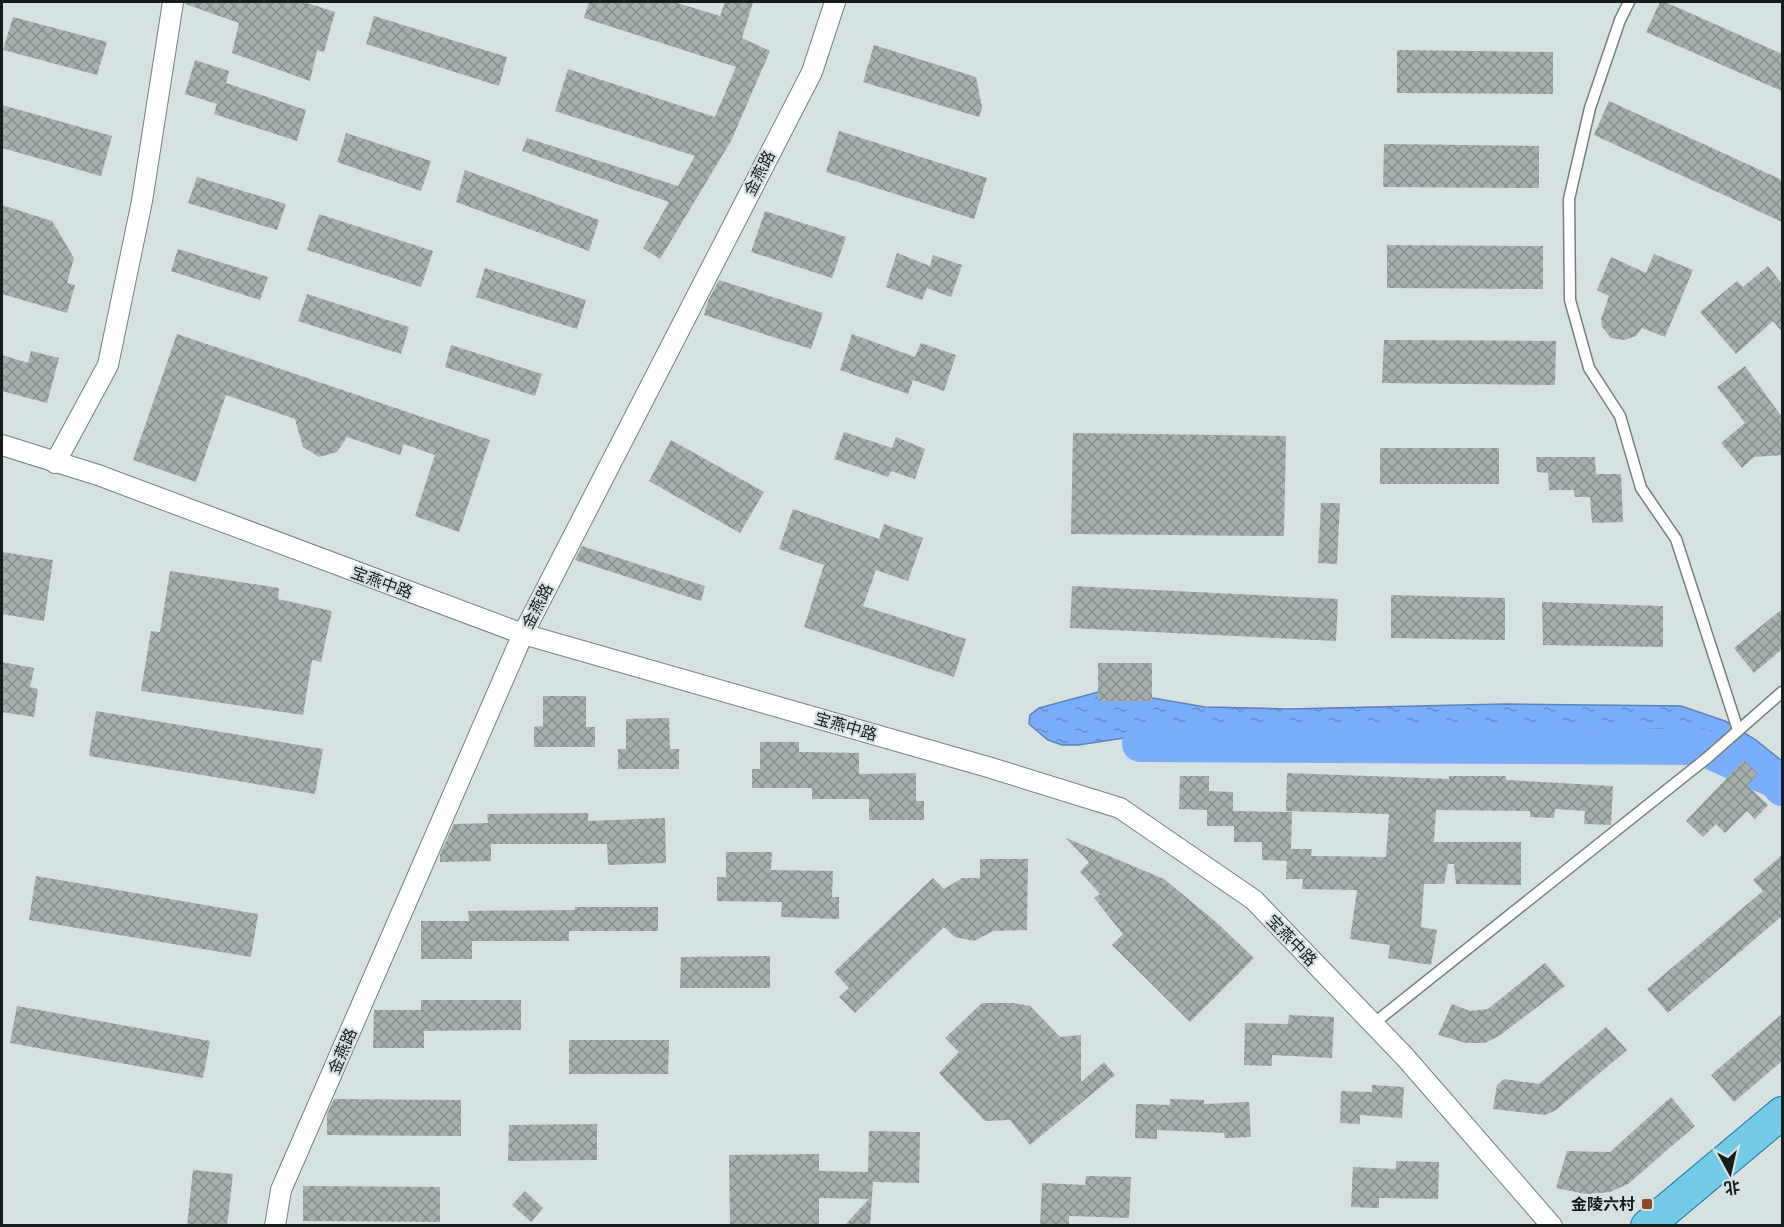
<svg xmlns="http://www.w3.org/2000/svg" width="1784" height="1227" viewBox="0 0 1784 1227" font-family="'Exo 2','Noto Sans SC',sans-serif">
<style>
.water{fill:url(#water-ripples);stroke:#5c82b8;stroke-width:1.5}
.lines{fill:none;stroke-linecap:round;stroke-linejoin:round}
.river{stroke:#7aaefc;stroke-width:36}
.building{fill:url(#building-cross-hatch)}
.service-casing{stroke:#758181;stroke-width:13}
.minor-casing{stroke:#758181;stroke-width:22}
.primary-casing{stroke:#177796;stroke-width:34}
.service{stroke:#fff;stroke-width:10}
.minor{stroke:#fff;stroke-width:20}
.primary{stroke:#74cbe8;stroke-width:32}
.poi-dot{fill:#8e4723;stroke:#d6e2e2;stroke-width:2}
.labels{text-anchor:middle;stroke-width:4.5;stroke-linejoin:round;paint-order:stroke}
.street-label{font-size:16px;fill:#161b1b;stroke:#d6e2e2}
.poi-label{font-size:16px;font-weight:bold;fill:#161b1b;stroke:#d6e2e2;text-anchor:end}
</style>
<defs>
<pattern id="water-ripples" width="26" height="14" patternUnits="userSpaceOnUse" patternTransform="scale(1.5)"><rect width="26" height="14" fill="#7aaefc"/><path d="M2 4q2-2 4 0t4 0M15 11q2-2 4 0t4 0" fill="none" stroke="#638dcb"/></pattern>
<pattern id="building-cross-hatch" width="8" height="8" patternUnits="userSpaceOnUse" patternTransform="scale(1.5)"><rect width="8" height="8" fill="#a5afab"/><path d="M0 0l8 8M0 8l8-8" fill="none" stroke="#858e8a"/></pattern>
</defs>
<rect width="100%" height="100%" fill="#d6e2e2"/>
<path class="water" d="M1106,690L1205,707L1289,709L1504,704L1681,706L1725,721L1756,740L1782,761V795L1725,748L1710,740L1685,732L1658,729L1503,738L1254,736L1131,737L1078,745H1062L1048,740L1029,724L1030,715L1039,708Z"/>
<g class="lines">
<path class="river" d="M1140,744L1701,747L1775,780L1782,788"/>
</g>
<g class="building">
<path d="M185,2H304L335,12L324,52L317,50L310,81L232,53L239,23L185,4Z"/>
<path d="M589,2H674L720,16L725,2H753L742,38L770,51L731,141L660,259L643,248L669,202L522,151L527,138L678,186L695,156L555,111L568,69L715,117L736,67L584,18Z"/>
<path d="M1660,2H1665L1782,54V91L1646,32Z"/>
<path d="M374,16L507,57L499,86L366,44Z"/>
<path d="M13,17L107,42L97,75L3,50Z"/>
<path d="M874,45L976,77L982,107L979,117L863,82Z"/>
<path d="M1397,50L1553,52V94L1397,93Z"/>
<path d="M195,60L229,71L226,83L306,110L297,141L214,114L217,104L185,94Z"/>
<path d="M1609,101L1782,180V222L1594,135Z"/>
<path d="M2,105L112,136L101,176L2,148Z"/>
<path d="M839,131L987,178L974,219L826,172Z"/>
<path d="M346,133L431,161L421,191L337,162Z"/>
<path d="M1384,144L1539,146V188L1383,187Z"/>
<path d="M465,170L599,220L589,251L456,202Z"/>
<path d="M197,177L286,204L277,230L188,203Z"/>
<path d="M2,205L52,221L74,258L67,283L75,285L67,313L2,294Z"/>
<path d="M765,211L846,237L832,278L751,252Z"/>
<path d="M319,214L433,251L421,287L307,250Z"/>
<path d="M1387,245L1543,246V289L1387,288Z"/>
<path d="M178,249L268,277L260,300L171,271Z"/>
<path d="M897,253L930,266L933,255L962,265L951,297L927,288L922,300L886,287Z"/>
<path d="M1654,254L1693,270L1665,337L1642,328L1636,336L1624,340L1611,338L1602,327L1601,319L1609,296L1597,290L1611,257L1646,273Z"/>
<path d="M1768,266L1782,284V332L1773,321L1736,354L1700,312L1737,281L1743,287Z"/>
<path d="M485,268L586,300L577,329L476,297Z"/>
<path d="M719,280L823,313L811,349L704,315L708,301Z"/>
<path d="M307,294L409,327L401,354L298,321Z"/>
<path d="M177,334L490,440L459,532L415,516L435,455L404,444L400,455L347,437L337,452L319,457L303,447L295,419L226,395L196,482L133,460Z"/>
<path d="M852,334L915,357L921,343L956,355L944,391L913,380L908,394L840,370Z"/>
<path d="M1384,340L1556,341L1555,385L1382,383Z"/>
<path d="M451,345L542,374L535,396L445,367Z"/>
<path d="M31,351L59,358L47,403L2,391V355L28,363Z"/>
<path d="M1745,366L1782,417V455L1754,457L1742,468L1721,443L1745,423L1717,387Z"/>
<path d="M844,432L892,448L896,437L925,449L915,479L891,471L888,477L834,459Z"/>
<path d="M1073,433L1286,436L1284,536L1071,534Z"/>
<path d="M671,440L764,492L740,533L649,481Z"/>
<rect x="1380" y="448" width="119" height="36"/>
<path d="M1536,457H1595L1596,474H1621L1623,522L1592,523L1590,497H1575L1574,490H1549L1548,473L1537,472Z"/>
<path d="M1321,503H1340L1337,564L1318,563Z"/>
<path d="M793,509L879,539L884,524L923,538L908,581L876,570L863,606L966,639L954,677L804,627L824,565L779,549Z"/>
<path d="M582,546L705,586L701,601L575,560Z"/>
<path d="M2,552L53,560L44,621L2,614Z"/>
<path d="M170,571L279,588L278,599L332,611L321,662L312,660L303,715L141,691L151,631L160,632Z"/>
<path d="M1072,586L1338,599L1336,641L1070,628Z"/>
<path d="M1391,595L1505,598V640L1391,638Z"/>
<path d="M1542,602L1663,606V647L1543,645Z"/>
<path d="M1782,609V649L1754,673L1734,648Z"/>
<path d="M2,662L34,668L30,687L38,689L34,717L2,712Z"/>
<rect x="1098" y="663" width="54" height="38"/>
<path d="M543,696H586V727H595V747H534V727L543,726Z"/>
<path d="M96,711L323,749L315,794L89,756Z"/>
<path d="M669,718L670,749H679V769H618V749H626V719Z"/>
<path d="M760,742H799V752L859,753V774L916,773V801H924V820H869V799H812V788H752V769H760Z"/>
<path d="M1744,760L1758,774L1747,785L1768,805L1755,819L1747,811L1725,833L1716,824L1703,837L1686,821Z"/>
<path d="M1287,773L1449,779V776H1506V780L1613,786L1611,825L1584,824L1585,811L1555,809L1554,818L1530,817V811L1436,810L1434,842H1521V885L1456,884L1454,864H1448L1444,884H1424L1421,927L1437,930L1431,965L1388,958L1390,945L1350,939L1357,890L1302,889L1303,879H1286L1287,861L1262,860V842H1234V826H1207V810L1179,809L1180,776H1209V791L1233,792V811L1292,812L1291,849H1312L1311,856L1386,857L1389,814L1286,811Z"/>
<path d="M588,813V821L665,818L666,863L608,865L607,844H491V861L440,862V854L454,824L488,823L487,814Z"/>
<path d="M1066,838L1164,879L1216,922L1254,958L1190,1022L1112,945L1123,934L1094,898L1100,894L1080,872L1089,862Z"/>
<path d="M726,852H772L771,870L833,871L832,897H839V919L781,917L782,902L717,901V877H726Z"/>
<path d="M1782,855V916L1668,1013L1647,989L1763,891L1753,880Z"/>
<path d="M980,859H1028L1027,930L993,931L974,941L955,937L944,927L855,1013L839,997L849,988L834,972L933,878L944,889L962,878H980Z"/>
<path d="M36,876L258,914L251,957L29,920Z"/>
<path d="M575,907H658V931H569V941H472V959H421V921H469L468,911L575,910Z"/>
<path d="M770,956V988H680L681,957Z"/>
<path d="M1545,963L1565,986L1499,1036L1485,1043H1466L1438,1035L1452,1004L1470,1011L1488,1009Z"/>
<path d="M421,1000H521V1030L424,1031V1048H373L374,1010H421Z"/>
<path d="M982,1003H1013L1030,1006L1060,1037L1081,1035V1082L1104,1062L1115,1075L1030,1145L1010,1120L985,1121L939,1073L959,1052L945,1038Z"/>
<path d="M17,1006L210,1041L203,1078L10,1043Z"/>
<path d="M1782,1014V1061L1734,1102L1711,1075Z"/>
<path d="M1289,1015L1334,1017L1332,1058L1272,1055V1066L1244,1065L1245,1023L1288,1024Z"/>
<path d="M1606,1027L1627,1050L1556,1110L1545,1115L1493,1109L1497,1085L1504,1079L1539,1084Z"/>
<path d="M569,1040H669L668,1074H569Z"/>
<path d="M1372,1085L1404,1087L1402,1118L1360,1115V1124L1340,1123L1341,1091L1372,1092Z"/>
<path d="M1671,1097L1695,1126L1628,1184L1610,1192L1586,1194L1556,1188L1567,1151L1610,1152Z"/>
<path d="M334,1099L461,1100V1136L327,1135V1114Z"/>
<path d="M1170,1099L1204,1100V1104L1249,1102L1251,1137L1225,1138L1224,1133L1157,1130V1139L1135,1138L1136,1104L1170,1105Z"/>
<path d="M597,1124V1160L508,1161L509,1125Z"/>
<path d="M869,1131L920,1132L919,1183L873,1182L870,1226H844L869,1199L819,1198V1226H730L729,1155L819,1154V1171L868,1172Z"/>
<path d="M1396,1161L1439,1162L1438,1199L1379,1198V1208L1351,1207L1353,1167L1396,1169Z"/>
<path d="M193,1170L233,1174L227,1226H187Z"/>
<path d="M1086,1176L1131,1177L1129,1218L1069,1216V1226H1040L1042,1183L1085,1185Z"/>
<path d="M303,1186L440,1187V1222L303,1221Z"/>
<path d="M525,1191L543,1208L531,1222L512,1205Z"/>
</g>
<g class="lines">
<defs>
<g id="service">
<path d="M1629,2L1620,20L1590,108L1569,199L1570,300L1589,368L1620,416L1641,488L1676,539L1738,730"/>
<path d="M1373,1024L1707,758L1782,692"/>
</g>
<g id="minor">
<path d="M2,445L98,475L523,634L988,767L1120,808L1254,900L1405,1057L1552,1226"/>
<path d="M55,463L108,365L142,201L173,2"/>
<path d="M275,1226L281,1190L523,634L812,72L835,2"/>
</g>
<path id="primary" d="M1647,1226L1782,1113"/>
</defs>
<use href="#service" class="service-casing"/>
<use href="#minor" class="minor-casing"/>
<use href="#primary" class="primary-casing"/>
<use href="#service" class="service"/>
<use href="#minor" class="minor"/>
<use href="#primary" class="primary"/>
</g>
<rect class="poi-dot" x="1641" y="1198" width="12" height="12" rx="3"/>
<g class="labels">
<g class="street-label">
<text transform="translate(759 173) rotate(-63)" y="6">金燕路</text>
<text transform="translate(382 582) rotate(20)" y="6">宝燕中路</text>
<text transform="translate(537 606) rotate(-63)" y="6">金燕路</text>
<text transform="translate(846 726) rotate(16)" y="6">宝燕中路</text>
<text transform="translate(1292 940) rotate(46)" y="6">宝燕中路</text>
<text transform="translate(342 1051) rotate(-67)" y="6">金燕路</text>
</g>
<g class="poi-label">
<text x="1635" y="1210">金陵六村</text>
</g>
</g>
<rect width="1784" height="1227" fill="none" stroke="#161b1b" stroke-width="6"/>
<g transform="translate(1730 1173) rotate(172)" stroke="#d6e2e2" stroke-width="4.5" paint-order="stroke">
<path d="M0-4.5L10 22L0 15L-10 22Z" fill="#161b1b"/>
<text y="-9" font-size="16" font-weight="bold" text-anchor="middle" fill="#161b1b">北</text>
</g>
</svg>
